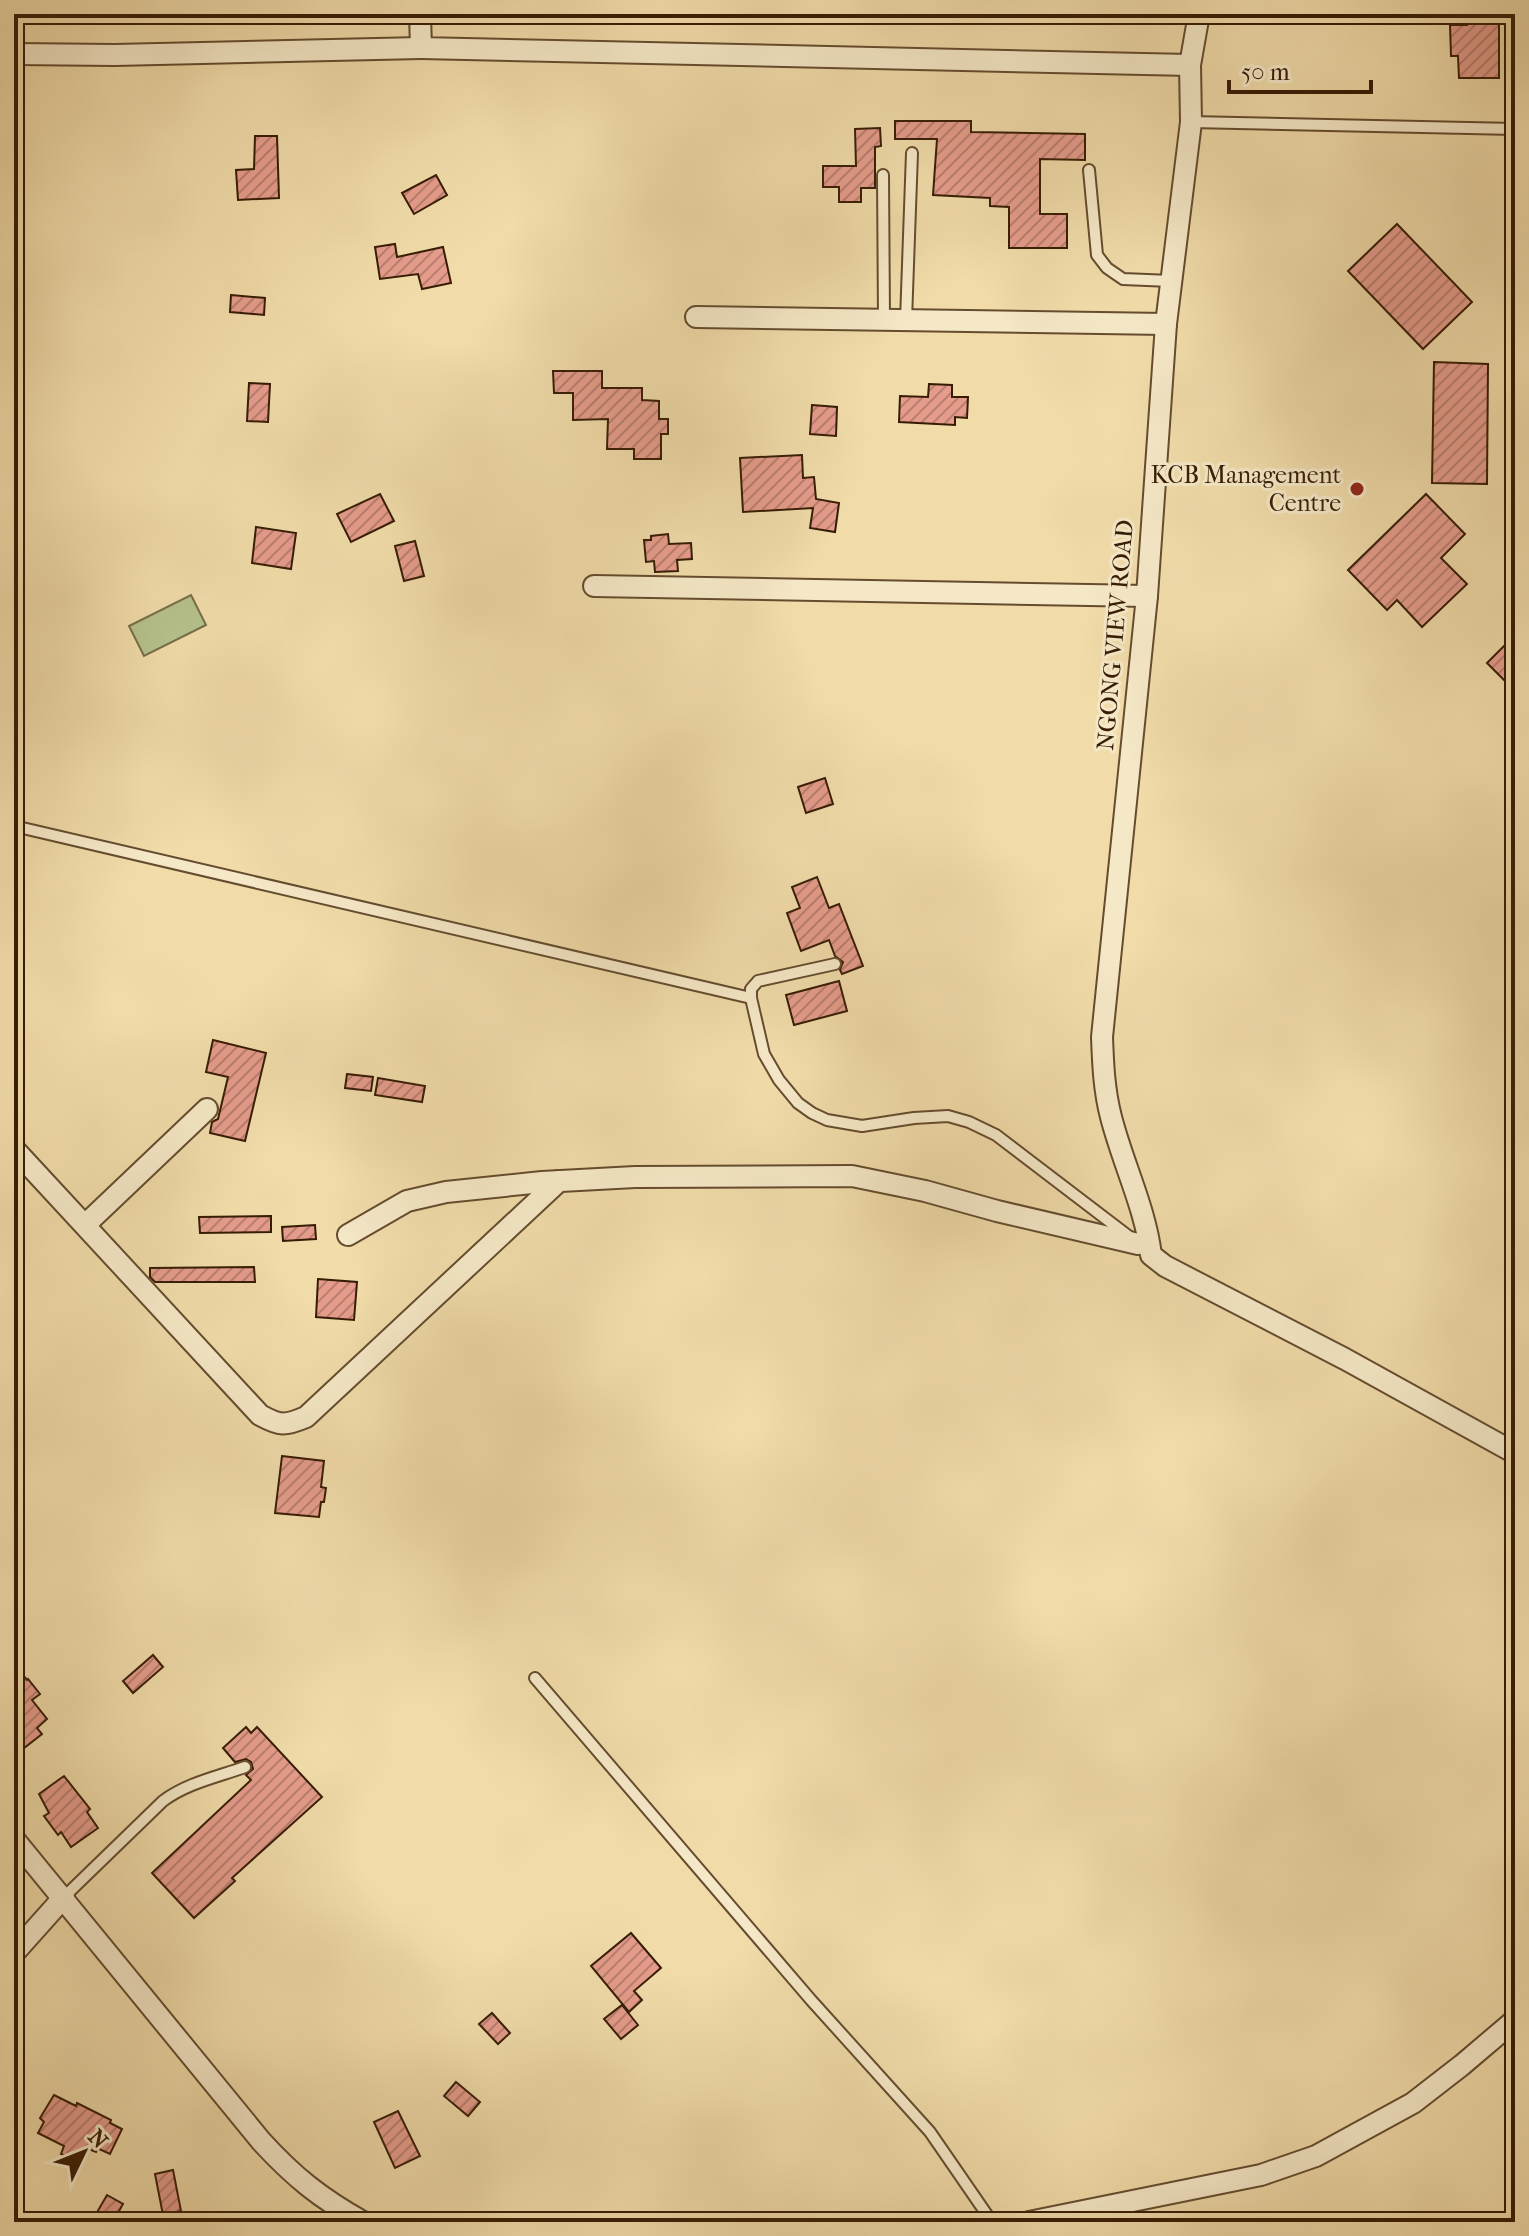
<svg xmlns="http://www.w3.org/2000/svg" width="1529" height="2236" viewBox="0 0 1529 2236" font-family="'IM FELL French Canon',serif">
<style>
.garden{fill:#b5c18b;stroke:#766e48;stroke-width:2}
.building{fill:url(#building-hatch);stroke:#371c05;stroke-width:2}
.lines{fill:none;stroke-linecap:round;stroke-linejoin:round}
.lane-casing{stroke:#654c2e;stroke-width:14}
.street-casing{stroke:#654c2e;stroke-width:24}
.lane{stroke:#f5e8c7;stroke-width:10}
.street{stroke:#f5e8c7;stroke-width:20}
.poi-dot{fill:#8f2418;stroke:#f5e8c7;stroke-width:3}
.labels{text-anchor:middle;stroke-width:6;stroke-linejoin:round;paint-order:stroke}
.poi-label{font-size:24px;fill:#371c05;stroke:#f5e8c7;text-anchor:end}
.street-label{font-size:24px;fill:#371c05;stroke:#f5e8c7}
</style>
<defs>
<pattern id="building-hatch" width="6" height="6" patternUnits="userSpaceOnUse" patternTransform="scale(2)"><rect width="6" height="6" fill="#e59c8b"/><path d="M-1 1l2-2M0 6l6-6M5 7l2-2" fill="none" stroke="#ba7e70"/></pattern>
</defs>
<rect width="100%" height="100%" fill="#f0dba9"/>
<filter id="stains"><feTurbulence type="fractalNoise" baseFrequency=".0025" numOctaves="4"/><feColorMatrix values="0 0 0 0 .2 0 0 0 0 .09 0 0 0 0 .02 0 0 0 .5 -.17"/></filter>
<radialGradient id="worn" r=".72"><stop offset=".6" stop-color="#630" stop-opacity="0"/><stop offset="1" stop-color="#630" stop-opacity=".3"/></radialGradient>
<path class="garden" d="M191,595L206,625L144,656L129,626Z"/>
<g class="building">
<path d="M1467,14H1499V78H1459L1458,56H1451L1450,25H1467Z"/>
<path d="M895,121H971V132L1085,134V160L1040,159V214H1067V248H1009V207L990,206V198L933,195L937,139H895Z"/>
<path d="M880,128L881,146L875,147V188H861V202H839V187H823V166H856L855,129Z"/>
<path d="M255,136H277L279,198L238,200L236,170L254,169Z"/>
<path d="M436,175L447,195L414,214L402,193Z"/>
<path d="M1397,224L1472,302L1423,349L1348,271Z"/>
<path d="M395,244L397,257L443,247L451,283L422,289L418,274L380,279L375,247Z"/>
<path d="M231,295L265,298L264,315L230,312Z"/>
<path d="M1434,362L1488,364L1487,484L1432,483Z"/>
<path d="M553,371H602V388H642V400L659,401V419H668V434H661V459H634V449H607L608,419L573,420V393H554Z"/>
<path d="M249,383L270,384L268,422L247,421Z"/>
<path d="M929,384L952,385V397H968L967,418L955,417V425L899,422L900,396L928,397Z"/>
<path d="M812,405L837,407L836,436L810,434Z"/>
<path d="M802,455L803,478L814,477L816,499L839,503L835,532L810,528L813,508L743,512L740,458Z"/>
<path d="M380,494L394,521L351,542L337,514Z"/>
<path d="M1426,494L1465,534L1441,558L1467,584L1422,627L1397,600L1387,610L1348,570Z"/>
<path d="M256,527L296,533L291,569L252,563Z"/>
<path d="M668,534L669,544L691,543L692,559L677,560L678,571L655,572L654,561L646,562L644,540H651V536Z"/>
<path d="M415,541L424,576L404,581L395,546Z"/>
<path d="M1515,635V691L1487,663Z"/>
<path d="M825,778L833,804L806,813L798,787Z"/>
<path d="M817,877L829,908L839,904L863,966L842,974L840,970L843,962L835,956L829,940L801,951L787,913L800,908L792,887Z"/>
<path d="M839,981L847,1011L794,1025L786,995Z"/>
<path d="M213,1040L266,1053L245,1141L210,1133L212,1122L218,1119L228,1077L206,1072Z"/>
<path d="M347,1074L373,1077L371,1091L345,1088Z"/>
<path d="M378,1078L425,1086L422,1102L375,1095Z"/>
<path d="M271,1216V1232L200,1233L199,1217Z"/>
<path d="M315,1225L316,1239L283,1241L282,1227Z"/>
<path d="M254,1267L255,1282H155L150,1277V1268Z"/>
<path d="M318,1279L357,1282L354,1320L316,1317Z"/>
<path d="M282,1456L324,1461L321,1487L326,1488L324,1502H321L319,1517L275,1513Z"/>
<path d="M153,1655L163,1667L133,1693L123,1681Z"/>
<path d="M24,1676L27,1680L28,1679L40,1694L32,1700L47,1719L37,1728L42,1734L14,1756V1683Z"/>
<path d="M246,1727L251,1733L257,1727L322,1797L232,1878L235,1881L194,1918L152,1873L251,1780L246,1775L253,1769L251,1762L246,1759L235,1762L223,1748Z"/>
<path d="M64,1776L90,1809L87,1812L98,1828L71,1847L61,1832L58,1835L44,1816L49,1813L39,1794Z"/>
<path d="M631,1933L661,1968L634,1991L642,2000L629,2012L591,1966Z"/>
<path d="M622,2005L638,2025L621,2039L604,2019Z"/>
<path d="M492,2013L510,2033L498,2044L479,2024Z"/>
<path d="M456,2082L480,2102L468,2116L444,2096Z"/>
<path d="M54,2095L76,2106L77,2103L111,2120L110,2123L122,2129L110,2154L97,2148L96,2152L86,2148L80,2162L61,2154L64,2146L38,2133L44,2122L40,2118Z"/>
<path d="M398,2111L420,2156L395,2168L374,2122Z"/>
<path d="M173,2170L181,2211L163,2215L155,2174Z"/>
<path d="M107,2195L123,2204L113,2222L96,2214Z"/>
</g>
<g class="lines">
<defs>
<g id="lane">
<path d="M1191,122L1515,129"/>
<path d="M1089,170L1097,255L1107,268L1123,279L1171,281"/>
<path d="M883,175L884,320"/>
<path d="M906,320L912,153"/>
<path d="M14,826L751,998"/>
<path d="M835,964L758,981L751,989V998L764,1054L779,1080L798,1103L812,1113L827,1120L862,1126L914,1118L948,1116L969,1122L996,1135L1131,1238"/>
<path d="M535,1678L811,2000L930,2132L992,2222"/>
<path d="M64,1897L163,1801C187,1783 217,1777 245,1767"/>
</g>
<g id="street">
<path d="M420,14L421,48L1190,65"/>
<path d="M1199,14L1190,65L1191,122L1166,324L1147,596L1102,1037C1103,1064 1104,1090 1111,1117C1123,1164 1145,1207 1151,1255L1165,1266L1345,1359L1515,1453"/>
<path d="M14,54L115,55L421,48"/>
<path d="M696,317L1166,324"/>
<path d="M594,586L1147,596"/>
<path d="M14,1149L260,1415C280,1426 285,1426 306,1417L559,1181"/>
<path d="M85,1225L207,1109"/>
<path d="M348,1235L407,1201L446,1192L542,1182L635,1177L852,1176L925,1191L997,1211L1138,1244"/>
<path d="M14,1839L261,2141C294,2177 320,2198 363,2222"/>
<path d="M14,1953L64,1897"/>
<path d="M1029,2222L1261,2175L1316,2156L1413,2103L1462,2065L1515,2020"/>
</g>
</defs>
<use href="#lane" class="lane-casing"/>
<use href="#street" class="street-casing"/>
<use href="#lane" class="lane"/>
<use href="#street" class="street"/>
</g>
<circle class="poi-dot" cx="1357" cy="489" r="8"/>
<g class="labels">
<g class="poi-label">
<text x="1341" y="483">KCB Management<tspan x="1341" dy="28">Centre</tspan></text>
</g>
<g class="street-label">
<text transform="translate(1115 635) rotate(-85)" y="8">NGONG VIEW ROAD</text>
</g>
</g>
<rect width="1529" height="2236" fill="none" stroke="#f0dba9" stroke-width="48"/>
<rect x="16" y="16" width="1497" height="2204" fill="none" stroke="#371c05" stroke-width="4"/>
<rect x="24" y="24" width="1481" height="2188" fill="none" stroke="#371c05" stroke-width="2"/>
<g transform="translate(84 2152) rotate(47)" stroke="#f5e8c7" stroke-width="6" paint-order="stroke">
<path d="M0-6L14 30L0 20L-14 30Z" fill="#371c05"/>
<text y="-12" font-size="22" font-weight="bold" text-anchor="middle" fill="#371c05">N</text>
</g>
<path d="M1229 80v12h142v-12" fill="none" stroke="#371c05" stroke-width="4"/>
<text x="1241" y="80" font-size="24" fill="#371c05" stroke="#f5e8c7" stroke-width="6" paint-order="stroke">50 m</text>
<rect width="100%" height="100%" filter="url(#stains)"/>
<rect width="100%" height="100%" fill="url(#worn)"/>
</svg>
